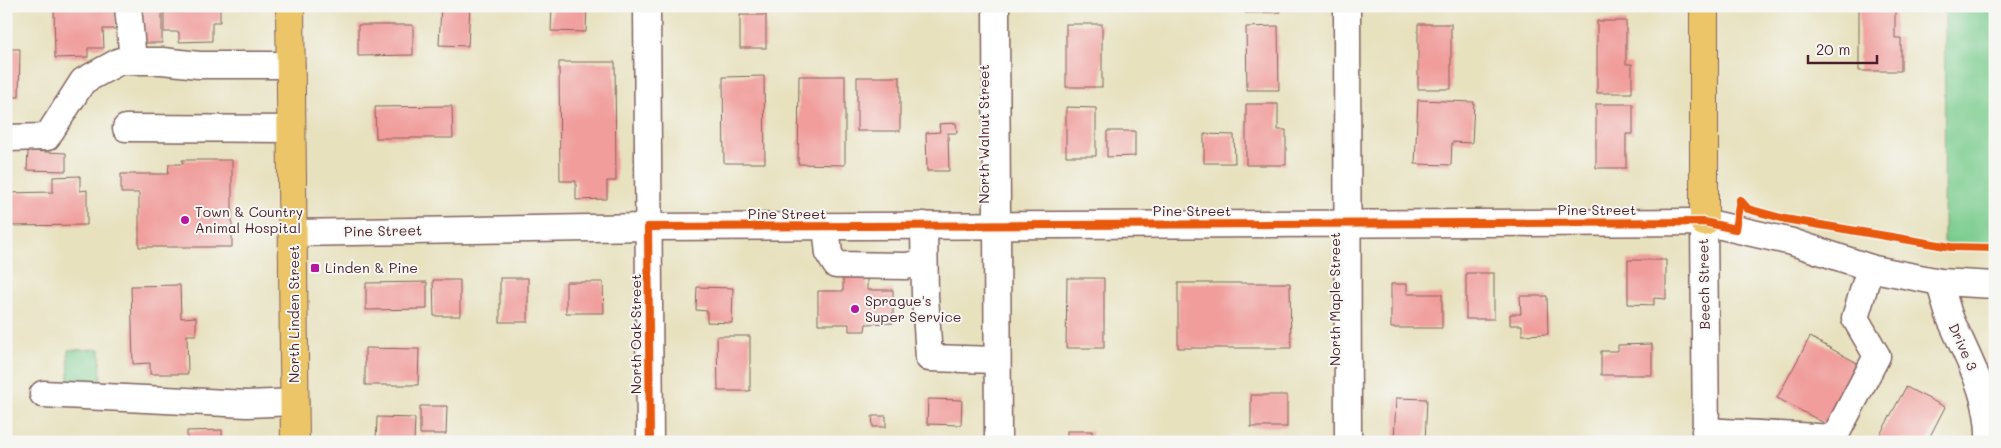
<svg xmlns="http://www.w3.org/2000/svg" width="2001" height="448" viewBox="0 0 2001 448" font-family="Mali,sans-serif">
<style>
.green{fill:#7acc8e;stroke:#62765c}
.building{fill:#f09d9b}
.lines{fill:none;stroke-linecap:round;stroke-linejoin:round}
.minor-casing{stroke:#81635e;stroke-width:29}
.major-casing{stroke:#81635e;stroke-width:30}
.minor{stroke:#fff;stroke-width:26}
.major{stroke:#edc569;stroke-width:28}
.cycleway-casing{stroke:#f6f6f2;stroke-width:11}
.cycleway{stroke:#e8590c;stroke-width:8}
.poi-dot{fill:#b5179e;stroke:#f6f6f2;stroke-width:2}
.labels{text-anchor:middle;stroke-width:4;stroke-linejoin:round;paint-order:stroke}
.street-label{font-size:14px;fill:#4a1f2b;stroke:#f6f6f2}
.poi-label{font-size:14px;fill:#4a1f2b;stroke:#f6f6f2;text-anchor:start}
</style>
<rect width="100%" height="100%" fill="#f6f6f2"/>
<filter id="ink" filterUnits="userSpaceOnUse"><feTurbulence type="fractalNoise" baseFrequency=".02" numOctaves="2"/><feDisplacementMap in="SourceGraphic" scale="10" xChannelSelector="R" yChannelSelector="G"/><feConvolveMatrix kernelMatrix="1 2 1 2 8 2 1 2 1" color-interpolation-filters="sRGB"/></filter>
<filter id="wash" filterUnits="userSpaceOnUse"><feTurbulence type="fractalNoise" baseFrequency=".0096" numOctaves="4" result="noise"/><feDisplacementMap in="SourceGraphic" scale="20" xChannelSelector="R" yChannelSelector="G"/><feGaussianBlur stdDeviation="1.12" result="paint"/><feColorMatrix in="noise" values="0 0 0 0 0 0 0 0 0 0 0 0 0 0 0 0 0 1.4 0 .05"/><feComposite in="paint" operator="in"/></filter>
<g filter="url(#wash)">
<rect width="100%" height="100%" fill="#e7e1be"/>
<g class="green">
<path d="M1945,6H1995V247L1944,245Z"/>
<path d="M100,349L101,381L69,382L68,350Z"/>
</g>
<g id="blocks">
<g class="building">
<path d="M54,6H116V29H103L104,48H88V57L55,58Z"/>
<path d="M141,6H162V43H142Z"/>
<path d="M186,6H220V22H212V41L179,42V32H164V12H186Z"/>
<path d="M441,6H470L468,46L439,45Z"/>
<path d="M552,6H587L586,32L551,31Z"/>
<path d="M1244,6H1280V12L1245,13Z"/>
<rect x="1599" y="6" width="34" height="4"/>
<path d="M1859,6H1895V38H1901V71H1859Z"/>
<rect x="740" y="15" width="26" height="33"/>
<path d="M1597,21H1626V64H1632V93H1597Z"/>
<rect x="1066" y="24" width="36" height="63"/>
<rect x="1418" y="24" width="33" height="65"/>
<path d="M358,25H413V55L358,56Z"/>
<path d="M1278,26L1279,90H1247L1246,27Z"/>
<path d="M6,49H20L19,97H6Z"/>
<path d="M559,62H615L616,181H607V199L576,200V181H560Z"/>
<path d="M764,76L765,163H724L723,77Z"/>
<path d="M799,76H845V165L798,164Z"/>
<rect x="857" y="77" width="43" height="54"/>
<path d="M1418,100L1474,102L1472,143L1452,142L1451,165L1415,164Z"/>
<path d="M1246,104H1278V130H1286V165H1246Z"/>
<path d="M1596,104H1633V134H1626V168H1596Z"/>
<path d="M452,106L453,138H376L375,107Z"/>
<path d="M1066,107L1096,108V156H1066Z"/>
<path d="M956,123L957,133H948L949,171H927L926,133L940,132L939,124Z"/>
<path d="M1107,131H1135V156L1107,157Z"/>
<path d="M1204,134L1234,135L1235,163H1204Z"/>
<path d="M28,151L66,153V171L27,170Z"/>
<path d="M182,160H232V247H139V193H121V174H168L169,164H183Z"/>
<path d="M80,176V191L87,190V225L6,226V193L53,192V177Z"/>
<path d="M1628,260H1666V299L1654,298V305L1628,304Z"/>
<path d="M843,272H867V290H893V323L866,324L865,331H849V324H818V291H843Z"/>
<rect x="1466" y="273" width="28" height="46"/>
<rect x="500" y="278" width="28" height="44"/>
<path d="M1067,278H1104V348H1066Z"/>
<path d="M433,280H460V316H434Z"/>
<path d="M427,282V309L366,310V283Z"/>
<path d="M566,282H603L604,313H566Z"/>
<path d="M1178,283H1290L1291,348H1178Z"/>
<path d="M1391,284H1407V294H1442V328H1391Z"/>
<path d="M180,285L181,318L196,317V335H187L188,374H150V363L133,364L131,286Z"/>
<path d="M697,287L733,288L732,323L707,322V311L696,310Z"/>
<path d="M1520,296H1547L1548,334L1522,335V325H1510V314H1521Z"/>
<path d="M717,336H750V391H718Z"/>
<path d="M1810,337L1859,364L1828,425L1777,398Z"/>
<path d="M1652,344V375H1601V351H1618V345Z"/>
<path d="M365,348L419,349L418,385H365Z"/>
<path d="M1906,387L1945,407L1927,442H1876Z"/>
<rect x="1251" y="395" width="36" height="32"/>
<path d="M1396,398L1427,399L1425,442H1394Z"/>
<path d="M928,399L962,400L961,425L927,424Z"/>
<path d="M420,406H447L446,434H420Z"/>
<path d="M872,416H886V427H873Z"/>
<path d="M377,417L415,418L414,442H376Z"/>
<path d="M222,430V442H187V431Z"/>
<rect x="1067" y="431" width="25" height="11"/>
</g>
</g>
</g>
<g filter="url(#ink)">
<use href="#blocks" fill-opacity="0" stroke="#81635e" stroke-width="1"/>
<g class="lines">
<defs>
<g id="minor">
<path d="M128,6L133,61"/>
<path d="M647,6L650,442"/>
<path d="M996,6L998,442"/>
<path d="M1347,6L1348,442"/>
<path d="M126,128L291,129"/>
<path d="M6,138L47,137L83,81L120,61H162L199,65H291"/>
<path d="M1704,222L1706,442"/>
<path d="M924,225L925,296L929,358L997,360"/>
<path d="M826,226L829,254L836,265L906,266L924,263"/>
<path d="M293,233L648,227L1704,222L1792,242L1874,269L1940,282L1995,285"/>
<path d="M1940,282C1943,295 1946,308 1951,320C1968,359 1991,397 1989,442"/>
<path d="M43,394L247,404L295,402"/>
<path d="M1705,431L1834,438L1877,356L1855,318L1870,268"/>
</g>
<g id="major">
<path d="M290,6L295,442"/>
<path d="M1704,222V6"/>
</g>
</defs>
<use href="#minor" class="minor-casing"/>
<use href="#major" class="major-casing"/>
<use href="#minor" class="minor"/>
<use href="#major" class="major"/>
<defs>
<g id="cycleway">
<path d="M1740,200L1748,209L1785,219L1951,247L1995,248"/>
<path d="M650,442L648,227L1704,222L1735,229L1740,200"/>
</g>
</defs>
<use href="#cycleway" class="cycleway-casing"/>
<use href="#cycleway" class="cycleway"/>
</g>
</g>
<g class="poi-dot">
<circle cx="185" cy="220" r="5"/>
<rect x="310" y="263" width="10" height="10" rx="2.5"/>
<circle cx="855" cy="309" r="5"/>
</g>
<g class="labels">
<g class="street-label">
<text transform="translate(984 134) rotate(-90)" y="5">North Walnut Street</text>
<text x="1597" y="215">Pine Street</text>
<text x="1192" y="216">Pine Street</text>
<text x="787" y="219">Pine Street</text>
<text transform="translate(383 231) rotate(-1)" y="5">Pine Street</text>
<text transform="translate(1704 284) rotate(-91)" y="5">Beech Street</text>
<text transform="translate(1335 299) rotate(-90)" y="5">North Maple Street</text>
<text transform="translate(294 314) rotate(-90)" y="5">North Linden Street</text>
<text transform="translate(636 334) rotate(-90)" y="5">North Oak Street</text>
<text transform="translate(1963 347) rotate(66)" y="5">Drive 3</text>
</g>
<g class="poi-label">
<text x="195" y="217">Town &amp; Country<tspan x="195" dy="16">Animal Hospital</tspan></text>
<text x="325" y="273">Linden &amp; Pine</text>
<text x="865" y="306">Sprague's<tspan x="865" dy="16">Super Service</tspan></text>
</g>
</g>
<rect width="2001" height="448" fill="none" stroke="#f6f6f2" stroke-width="25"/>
<path d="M1808 55v8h69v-8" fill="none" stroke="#4a1f2b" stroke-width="2.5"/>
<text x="1816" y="55" font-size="15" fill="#4a1f2b" stroke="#f6f6f2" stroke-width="4" paint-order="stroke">20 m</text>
</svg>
